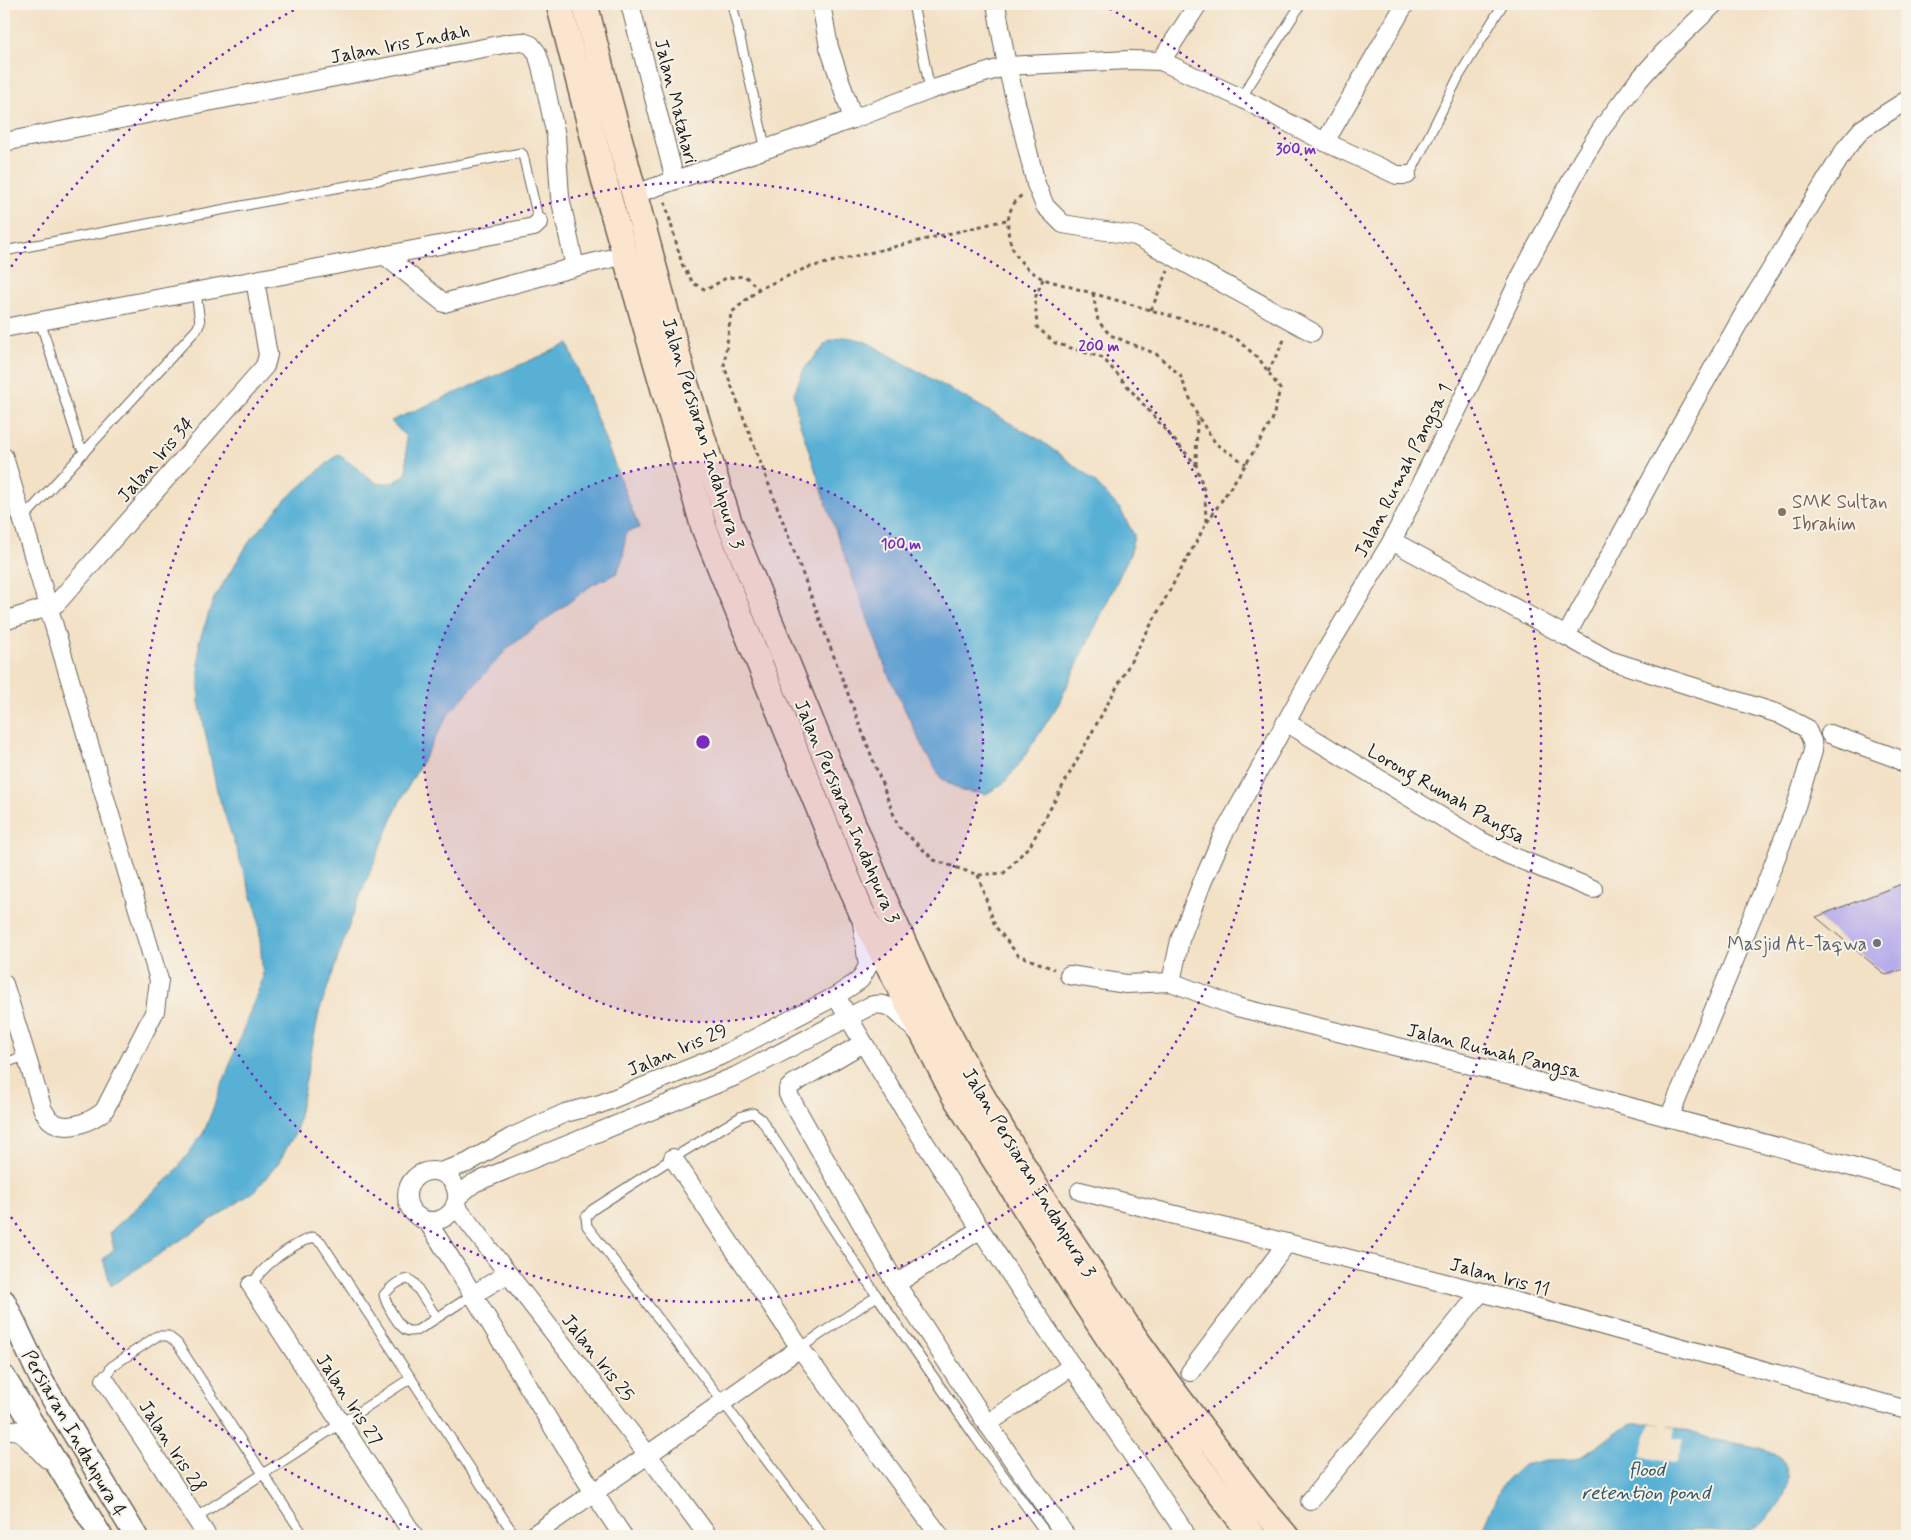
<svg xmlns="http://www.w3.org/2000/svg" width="1911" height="1540" viewBox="0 0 1911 1540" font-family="Mynerve,sans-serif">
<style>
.water{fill:#58b0d5;stroke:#3a6678}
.pier{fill:#f3e1c6}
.building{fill:#b2a8ea}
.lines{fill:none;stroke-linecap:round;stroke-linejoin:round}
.service-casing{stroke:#676158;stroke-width:11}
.minor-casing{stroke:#676158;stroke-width:20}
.tertiary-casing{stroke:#676158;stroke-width:25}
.secondary-casing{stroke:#676158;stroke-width:28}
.path{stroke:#676158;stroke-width:3;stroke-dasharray:4 4;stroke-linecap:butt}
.service{stroke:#fff;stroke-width:9}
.minor{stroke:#fff;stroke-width:18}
.tertiary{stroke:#fff;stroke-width:22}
.secondary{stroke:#fce5cf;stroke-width:25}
.ring{fill:none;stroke:#7b2cbf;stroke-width:2.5;stroke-dasharray:2.5 5}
.education-dot{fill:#8d6e63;stroke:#f7f3e8;stroke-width:2}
.worship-dot{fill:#6b7280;stroke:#f7f3e8;stroke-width:2}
.labels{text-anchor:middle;stroke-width:4;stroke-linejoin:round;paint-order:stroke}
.street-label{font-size:19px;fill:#1c1c1c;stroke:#f7f3e8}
.education-label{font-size:19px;fill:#785e54;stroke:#f7f3e8;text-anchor:start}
.worship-label{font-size:19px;fill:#5b616d;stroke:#f7f3e8;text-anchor:end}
.water-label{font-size:20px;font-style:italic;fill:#345766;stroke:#f7f3e8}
.centre{fill:#7b2cbf;stroke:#f7f3e8;stroke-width:2.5}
.ring-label{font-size:15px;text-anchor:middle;font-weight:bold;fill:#7b2cbf;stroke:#f7f3e8;stroke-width:4;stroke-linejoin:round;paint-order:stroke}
</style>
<rect width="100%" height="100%" fill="#f7f3e8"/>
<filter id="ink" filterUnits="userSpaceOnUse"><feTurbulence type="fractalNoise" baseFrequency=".02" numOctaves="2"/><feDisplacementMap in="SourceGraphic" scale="10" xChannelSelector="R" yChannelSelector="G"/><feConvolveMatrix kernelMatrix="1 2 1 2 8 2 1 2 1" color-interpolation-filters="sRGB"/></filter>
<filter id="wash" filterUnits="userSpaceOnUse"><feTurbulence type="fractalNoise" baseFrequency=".0096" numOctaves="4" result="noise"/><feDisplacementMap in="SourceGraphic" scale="20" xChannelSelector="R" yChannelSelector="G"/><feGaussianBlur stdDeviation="1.12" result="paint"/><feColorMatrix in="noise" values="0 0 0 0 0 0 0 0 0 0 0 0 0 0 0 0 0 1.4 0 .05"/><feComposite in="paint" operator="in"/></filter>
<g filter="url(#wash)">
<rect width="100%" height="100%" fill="#f3e1c6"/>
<g class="water">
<path d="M847,337L865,341L1040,440L1090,477L1120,509L1134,535L1131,552L1058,705L1020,763L1004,783L986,794L962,791L941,778L925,752L888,674L837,535L798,418L794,393L804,369L828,342Z"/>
<path d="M568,344L639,528L626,532L623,558L617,573L592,585L508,648L450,712L399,803L357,903L319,1012L296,1131L279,1162L255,1191L111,1286L103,1259L114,1249L110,1232L174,1173L204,1132L263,978L258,915L217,791L199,701V642L214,598L251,539L287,498L338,454L378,484L395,482L407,473L406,437L391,421Z"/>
<path d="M1650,1423C1662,1426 1675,1427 1687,1431C1697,1433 1706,1438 1716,1440C1734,1444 1765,1445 1779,1457C1790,1466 1790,1482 1784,1495C1779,1506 1762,1526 1750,1529C1721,1538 1699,1521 1668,1536H1479L1502,1485L1523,1465L1546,1460L1576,1459L1593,1450L1615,1433L1632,1424Z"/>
</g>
<path class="pier" d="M1650,1423L1661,1425V1423L1667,1424V1426L1675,1428L1673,1437L1683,1440L1676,1464L1640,1456Z"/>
<g id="blocks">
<path class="building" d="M1907,882V968L1886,975L1816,917Z"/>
</g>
</g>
<g filter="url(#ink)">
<use href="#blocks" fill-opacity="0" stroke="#676158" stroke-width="1"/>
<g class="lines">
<defs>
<g id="service">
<path d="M732,4L766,150"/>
<path d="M913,4L930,90"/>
<path d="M1241,98L1301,4"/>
<path d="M1407,175L1413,168L1459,76L1503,4"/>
<path d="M4,251L521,153L523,155L539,222"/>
<path d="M40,321L79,444L85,451"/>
<path d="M21,517L29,512L197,329L200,323L196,291"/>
<path d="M4,1063L26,1056"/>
<path d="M251,1285C265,1264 289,1246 313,1237L321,1242L515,1536"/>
<path d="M437,1318L414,1283L409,1279C398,1280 391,1287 384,1295C386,1304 398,1326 406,1330C410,1332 413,1331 418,1330L474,1294"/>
<path d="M800,1348L877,1296"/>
<path d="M105,1380L111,1367L157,1336H168L177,1343L304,1536"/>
<path d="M195,1518L411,1378"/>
<path d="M823,1536L723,1402L587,1226L586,1217L592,1210L673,1158L742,1116L753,1113L761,1119L877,1296L976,1438L1048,1536"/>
</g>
<g id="minor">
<path d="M630,4L675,180"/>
<path d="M821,4L829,47L853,119"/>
<path d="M996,4L1007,66L1129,60L1161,61L1241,98L1325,142L1397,175H1407"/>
<path d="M1161,61L1198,4"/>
<path d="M4,142L509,43L523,42L531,45L537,53L541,66L556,136L560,197L575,267L625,255"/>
<path d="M1325,142L1405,4"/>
<path d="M635,194L853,119L930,90L1007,66L1036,184L1045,206L1063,224L1136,236L1312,332"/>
<path d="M384,255L444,303L575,267"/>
<path d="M4,328L534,227L539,222"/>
<path d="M4,457L159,980L155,1011L104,1111C90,1122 66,1133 50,1120C48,1118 45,1113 43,1110L4,984"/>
<path d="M1392,541L1566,636L1687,414L1746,310L1846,148L1862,129L1907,100"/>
<path d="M4,621L48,607L57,603L265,366L268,355L255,280"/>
<path d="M1566,636L1609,660L1779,714L1806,728L1812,741L1813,751L1796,806L1765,886L1669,1118"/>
<path d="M1286,722L1481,841L1509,855L1593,889"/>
<path d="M1830,734L1896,758L1907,765"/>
<path d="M1069,975L1126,984L1171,982L1237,1007L1523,1078L1907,1182"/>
<path d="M1171,982L1180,940L1202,883L1223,835L1324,654L1392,541L1472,380L1520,278L1582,160L1602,128L1637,82L1663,53L1714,4"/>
<path d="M836,996C942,1180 1065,1355 1184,1531L1178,1536"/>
<path d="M863,1043L793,1084L788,1089V1094L896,1284L984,1419L1066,1536"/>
<path d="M673,1158L800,1348L940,1536"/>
<circle cx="432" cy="1196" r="25"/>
<path d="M440,1172L467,1163L512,1137L565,1113L600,1104L725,1054L836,996L860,980L868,966L862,923"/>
<path d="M1080,1191L1481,1292L1907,1410"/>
<path d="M457,1197L474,1183L736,1076L870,1006C891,999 902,1018 916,1031"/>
<path d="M455,1205L648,1455L708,1536"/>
<path d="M427,1221C494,1325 553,1434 623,1536"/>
<path d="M896,1284L979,1230"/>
<path d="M251,1285L414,1536"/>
<path d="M474,1294L507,1274"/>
<path d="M1190,1372L1287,1243"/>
<path d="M105,1380L207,1536"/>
<path d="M987,1424L1072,1366"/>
<path d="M4,1429L20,1431L47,1459"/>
<path d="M1310,1501L1481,1292"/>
<path d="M532,1536L800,1348"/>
</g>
<g id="tertiary">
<path d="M4,1301L42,1381L136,1536"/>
<path d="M4,1377L101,1536"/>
</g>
<g id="secondary">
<path d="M559,4L611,206L704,528L861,911L954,1095L1078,1292L1115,1348L1200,1468L1253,1536"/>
<path d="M585,4L606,89L684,379L729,522L884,899L920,980L975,1084L1041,1196L1133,1335L1168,1384L1258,1503L1286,1536"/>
</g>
</defs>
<use href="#service" class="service-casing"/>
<use href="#minor" class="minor-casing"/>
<use href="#tertiary" class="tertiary-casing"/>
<use href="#secondary" class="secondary-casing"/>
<g class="path">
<path d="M665,202L682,264L693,283L706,290L726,278L745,276L759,289"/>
<path d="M1006,220L806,268L759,289L731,313L724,366L898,826L934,860L978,875L1004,873L1031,844L1206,524L1246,464L1272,421L1280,389L1260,360L1238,340L1206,326L1043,279C1037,275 1029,271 1024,265C1006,247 1000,212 1022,195"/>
<path d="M1043,279L1035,298L1037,327L1055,343L1103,358L1196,465L1205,493L1206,524"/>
<path d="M1093,293L1098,321L1110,335L1156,354L1180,375L1197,415L1216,444L1246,464"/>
<path d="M1151,310L1168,271"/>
<path d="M1268,372L1285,338"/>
<path d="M1196,465L1197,416"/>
<path d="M978,875L995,926L1018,955L1054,969"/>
</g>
<use href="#service" class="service"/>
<use href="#minor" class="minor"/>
<use href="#tertiary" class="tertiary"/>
<use href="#secondary" class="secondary"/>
</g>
</g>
<circle cx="703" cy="742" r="280" fill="#7b2cbf" fill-opacity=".12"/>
<g class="ring">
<circle cx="703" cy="742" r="280"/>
<circle cx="703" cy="742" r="560"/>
<path d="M430 1535A839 839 0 0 1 7 1211M7 273A839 839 0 0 1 303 5M1103 5A839 839 0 0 1 976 1535"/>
</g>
<circle class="education-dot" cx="1782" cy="512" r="5"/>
<circle class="worship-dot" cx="1877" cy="943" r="5"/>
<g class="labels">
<g class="street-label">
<text transform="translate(400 43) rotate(-11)" y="7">Jalan Iris Indah</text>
<text transform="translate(677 101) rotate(76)" y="7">Jalan Matahari</text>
<text transform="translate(704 433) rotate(73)" y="7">Jalan Persiaran Indahpura 3</text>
<text transform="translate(155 459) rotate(-49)" y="7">Jalan Iris 34</text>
<text transform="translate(1402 470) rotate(-63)" y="7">Jalan Rumah Pangsa 1</text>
<text transform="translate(1447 793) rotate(30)" y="7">Lorong Rumah Pangsa</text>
<text transform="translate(848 811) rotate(67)" y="7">Jalan Persiaran Indahpura 3</text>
<text transform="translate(677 1049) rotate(-23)" y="7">Jalan Iris 29</text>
<text transform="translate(1494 1050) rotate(14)" y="7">Jalan Rumah Pangsa</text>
<text transform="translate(1030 1172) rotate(59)" y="7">Jalan Persiaran Indahpura 3</text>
<text transform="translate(1500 1276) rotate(15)" y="7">Jalan Iris 11</text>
<text transform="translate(599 1357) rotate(52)" y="7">Jalan Iris 25</text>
<text transform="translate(350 1399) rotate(57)" y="7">Jalan Iris 27</text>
<text transform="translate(75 1433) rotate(60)" y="7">Persiaran Indahpura 4</text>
<text transform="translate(173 1446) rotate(57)" y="7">Jalan Iris 28</text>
</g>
<g class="education-label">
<text x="1792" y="508">SMK Sultan<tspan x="1792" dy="22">Ibrahim</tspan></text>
</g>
<g class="worship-label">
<text x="1867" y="950">Masjid At-Taqwa</text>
</g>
<g class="water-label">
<text x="1646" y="1476">flood<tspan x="1646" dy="23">retention pond</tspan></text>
</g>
</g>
<circle cx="703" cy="742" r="8" class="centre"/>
<g class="ring-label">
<text x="1296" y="154">300 m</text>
<text x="1099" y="351">200 m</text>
<text x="901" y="549">100 m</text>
</g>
<rect width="1911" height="1540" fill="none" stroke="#f7f3e8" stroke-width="20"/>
</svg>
